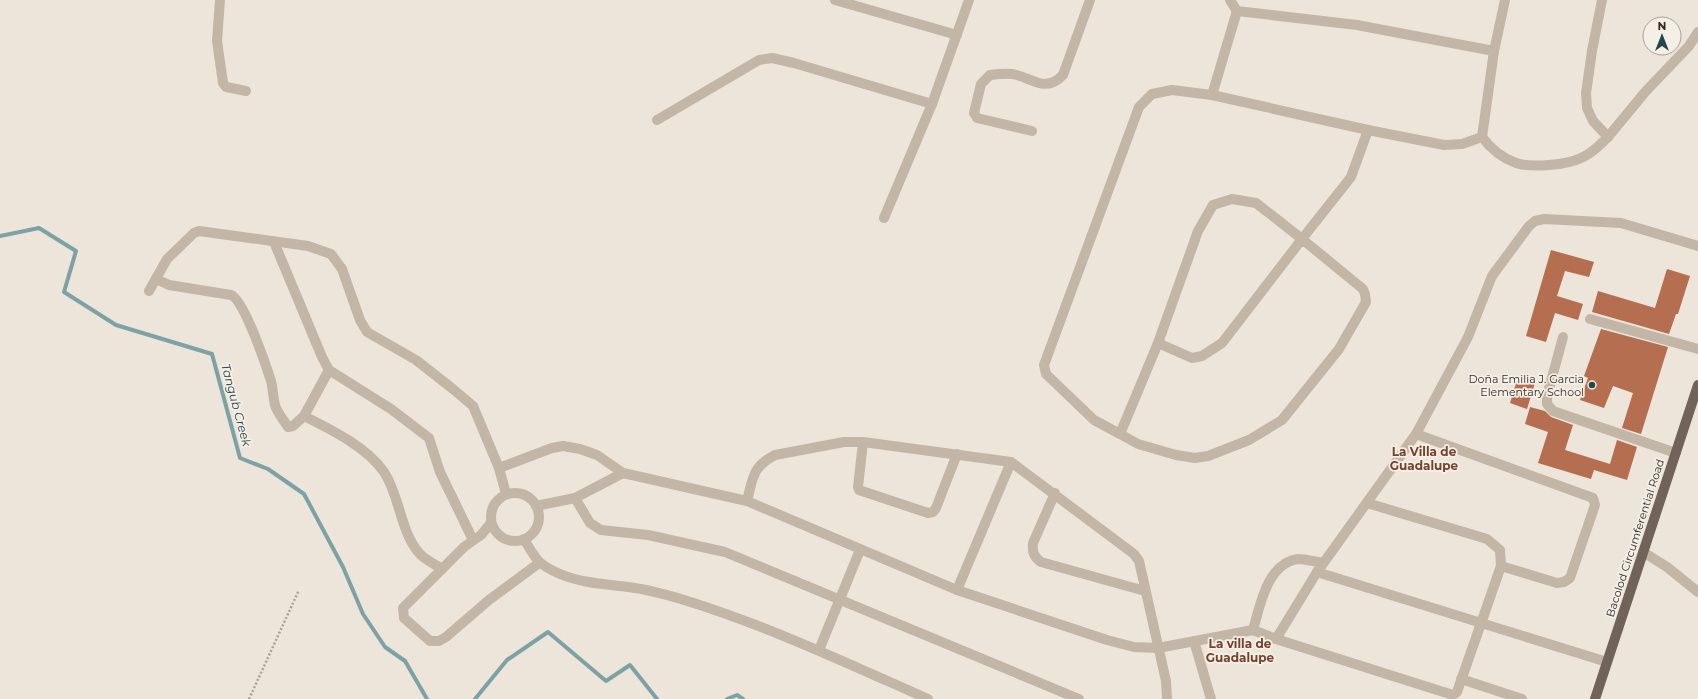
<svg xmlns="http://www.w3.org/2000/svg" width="1698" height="699" viewBox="0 0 1698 699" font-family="Montserrat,sans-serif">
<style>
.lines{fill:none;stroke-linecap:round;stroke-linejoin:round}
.stream{stroke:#7da2a6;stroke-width:4}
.building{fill:#b56e50}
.path{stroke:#afa092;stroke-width:2.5;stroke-dasharray:2 2;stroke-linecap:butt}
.minor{stroke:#c3b6a7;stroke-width:10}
.major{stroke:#71635a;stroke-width:10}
.poi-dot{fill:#22474c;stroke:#f6efe5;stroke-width:1.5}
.labels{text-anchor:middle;stroke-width:3.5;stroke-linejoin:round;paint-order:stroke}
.poi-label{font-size:11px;fill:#312a27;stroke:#f6efe5;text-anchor:end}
.street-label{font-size:11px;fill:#312a27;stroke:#f6efe5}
.water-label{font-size:12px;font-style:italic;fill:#22474c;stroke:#f6efe5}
.neighbourhood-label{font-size:12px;font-weight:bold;fill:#75412b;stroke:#f6efe5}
</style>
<rect width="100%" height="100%" fill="#ede5da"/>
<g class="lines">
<g class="stream">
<path d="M0,236L39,228L76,251L64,292L116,325L212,354L240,458L268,469L304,494L343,567L363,614L385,647L405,661L427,699"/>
<path d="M475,699L507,660L548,632L606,681L630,665L657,699"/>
<path d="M727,699L737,695L743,699"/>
</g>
</g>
<g class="building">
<path d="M1551,250L1594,262L1589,277L1565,271L1557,296L1583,304L1578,320L1555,313L1546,342L1526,336Z"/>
<path d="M1667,269L1690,276L1678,314H1676L1669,334L1592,312L1598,291L1655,308Z"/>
<path d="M1601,329L1668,347L1641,434L1622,428L1633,393L1613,386L1604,408L1580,400L1588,378L1584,376Z"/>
<path d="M1518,377L1535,383L1527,409L1510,403Z"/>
<path d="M1530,407L1545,411L1551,417L1573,425L1565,450L1610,464L1617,440L1637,447L1627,480L1594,470L1591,479L1538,463L1548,432L1525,424Z"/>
</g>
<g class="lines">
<path class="path" d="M249,699L299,590"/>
<g class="minor">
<path d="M220,0L217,41L223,83L226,87L246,91"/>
<path d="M835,0L957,35"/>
<path d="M1230,0L1237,11L1357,25L1494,51"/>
<path d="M1505,0L1494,51L1482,137C1491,149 1502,158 1516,163C1531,168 1567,165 1581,158C1591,154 1600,145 1608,137"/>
<path d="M1602,0L1592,51L1586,93L1587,108L1593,121L1608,137L1646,91L1689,46L1698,32"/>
<path d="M1172,90L1212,95L1368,130L1351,177L1302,239L1256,203L1232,199L1213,205L1198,231L1158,343L1120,434L1094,420L1046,374L1044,365L1139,107L1152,94Z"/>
<path d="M1212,95L1237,11"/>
<path d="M657,120L759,60L772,58L794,63L932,104"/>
<path d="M1368,130L1444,145L1462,144L1482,137"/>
<path d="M1032,131L977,118L974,113L981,84L990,75C997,74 1005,73 1012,74C1032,77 1045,94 1063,75L1090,0"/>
<path d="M884,218L932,104L969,0"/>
<path d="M274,242L322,357L329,370L391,409L429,438L440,472L473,540"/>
<path d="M156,279L169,285L231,295C244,300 266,365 271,381C273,389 273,397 275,405C277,413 284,420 288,427L293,426L304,416C330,429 367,447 384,472C400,496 400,531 419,553C425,560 435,564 442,569L464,547L481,535L491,523"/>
<path d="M149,291L167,259L194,233L199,231L308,246L331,254L342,269L360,320L367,332L416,360L453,389L473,406L499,468L506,494"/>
<path d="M1590,319L1698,349"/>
<path d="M1563,337L1547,396V404L1553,411L1676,453"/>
<path d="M304,416L329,370"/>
<path d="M1120,434L1138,444L1176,455L1195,458L1208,456L1249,440L1282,420L1339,349L1366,302L1365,294L1363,289L1302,239L1222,343L1202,356L1192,358L1158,343"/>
<path d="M863,442L858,487L859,490L928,513L933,512L936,508L957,454"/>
<path d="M499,468L552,448L563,446L580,449L597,455L623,473L747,501L957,590L1107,640L1134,647L1158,648L1253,630L1276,639L1317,572"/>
<circle cx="515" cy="517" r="24"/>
<path d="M1055,493L1033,543C1032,552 1034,557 1041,562L1145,591"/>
<path d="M575,498L590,523L601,530L648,535L725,552L1079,699"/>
<path d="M747,501C753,478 752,467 775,455L844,442H863L1011,462L1134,554L1139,561L1166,681L1167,699"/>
<path d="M1367,503L1487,539L1500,550L1501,566"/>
<path d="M536,506L575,498L623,473"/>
<path d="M524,539C536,559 537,564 560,574C582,583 604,584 628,587C645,589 664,594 681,599C766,625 847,663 928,699"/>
<path d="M1643,552L1667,567L1698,592"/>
<path d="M442,569L403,608L404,618L430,641H439L446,637L489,600L539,563"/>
<path d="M957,590L1011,462"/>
<path d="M1253,630C1260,606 1267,563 1298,559C1306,559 1315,562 1323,563"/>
<path d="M1276,639L1453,695L1457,692L1501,566L1557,583L1564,582L1570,578L1595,505L1593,498L1416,434"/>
<path d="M1194,641L1211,699"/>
<path d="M819,650L860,550"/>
<path d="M1607,662L1317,572L1416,434L1468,337L1492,276L1529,226L1535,221L1544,219L1621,223L1698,246"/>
<path d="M1461,679L1522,699"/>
</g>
<path class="major" d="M1595,699L1698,385"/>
</g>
<circle class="poi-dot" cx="1592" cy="385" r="4"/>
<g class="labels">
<g class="poi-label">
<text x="1584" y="383">Doña Emilia J. Garcia<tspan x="1584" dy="13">Elementary School</tspan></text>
</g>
<g class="street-label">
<text transform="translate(1635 538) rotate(-72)" y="4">Bacolod Circumferential Road</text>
</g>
<g class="water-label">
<text transform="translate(236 405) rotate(75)" y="4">Tangub Creek</text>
</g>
<g class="neighbourhood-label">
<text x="1424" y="456">La Villa de<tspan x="1424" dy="14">Guadalupe</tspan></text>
<text x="1240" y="648">La villa de<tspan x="1240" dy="14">Guadalupe</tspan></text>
</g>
</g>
<g transform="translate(1662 36)"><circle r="19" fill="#f6efe5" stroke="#a7a099"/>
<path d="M0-3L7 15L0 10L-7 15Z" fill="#22474c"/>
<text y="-6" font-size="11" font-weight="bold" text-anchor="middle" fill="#312a27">N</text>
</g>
</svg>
